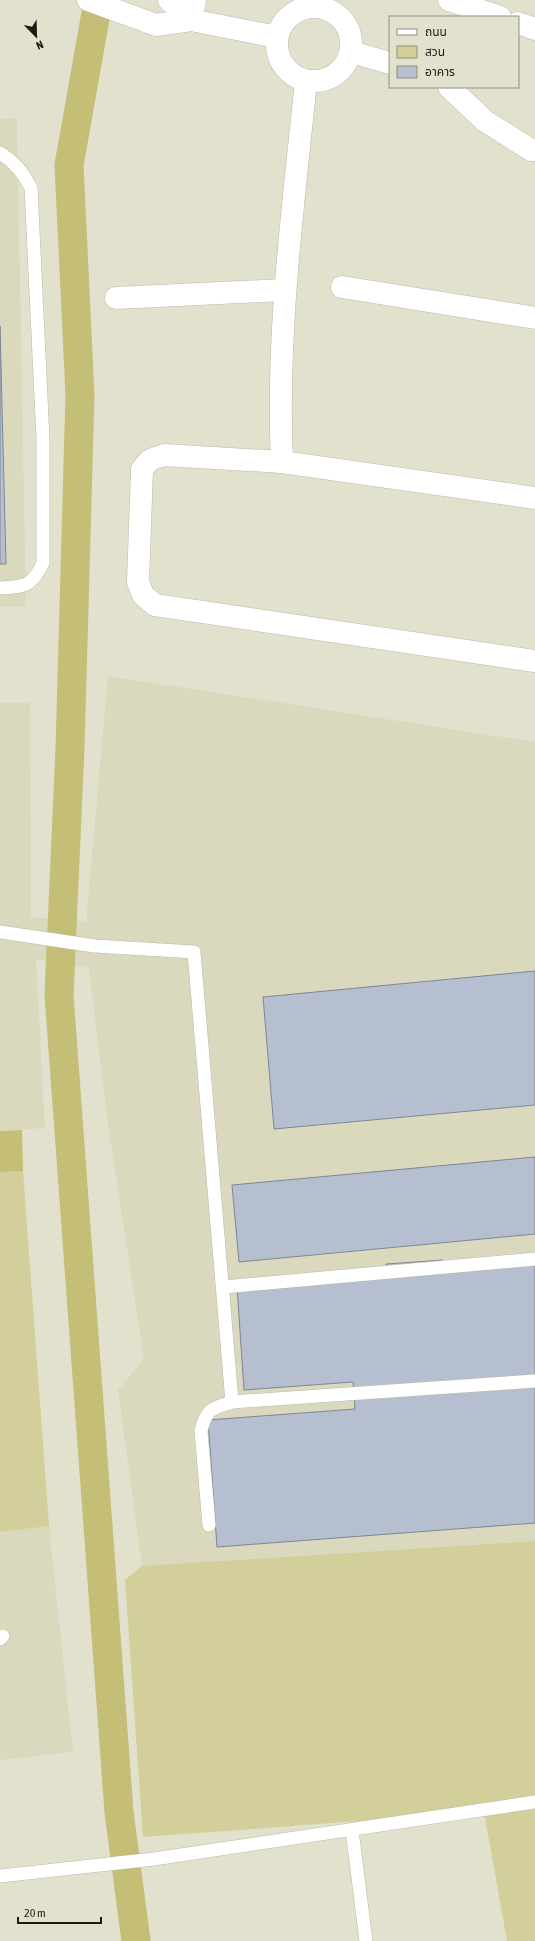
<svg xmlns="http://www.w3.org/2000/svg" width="535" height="1941" viewBox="0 0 535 1941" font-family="'Asap Condensed','Noto Sans Thai',sans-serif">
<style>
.built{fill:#dad9be}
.green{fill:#d3cf9a}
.water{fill:#c4be77}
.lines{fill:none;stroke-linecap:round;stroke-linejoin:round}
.canal{stroke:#c4be77;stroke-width:29}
.building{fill:#b6bfcf;stroke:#7e8696}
.service-casing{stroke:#bbbaa8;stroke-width:14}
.minor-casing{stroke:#bbbaa8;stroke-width:23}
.service{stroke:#fff;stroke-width:13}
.minor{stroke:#fff;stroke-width:22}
</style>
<rect width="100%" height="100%" fill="#e2e1ce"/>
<g class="built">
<path d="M17,118L26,606L0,607V119Z"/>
<path d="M108,676L535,742V1541L142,1566L118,1390L144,1359L109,1131L89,968L36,959L45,1128L0,1131V703H30L31,917L86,922Z"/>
<path d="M49,1526L73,1752L0,1760V1532Z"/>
</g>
<g class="green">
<path d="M23,1171L49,1526L0,1532V1172Z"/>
<path d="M535,1541V1941H507L484,1812L143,1837L125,1580L142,1566Z"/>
</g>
<path class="water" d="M22,1130L23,1171L0,1172V1131Z"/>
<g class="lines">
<path class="canal" d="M100,0L96,13L69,165L80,395L70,748L59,995L119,1812L136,1941"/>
</g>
<g class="building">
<path d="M0,326L6,564H0Z"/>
<path d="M535,971V1105L274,1129L263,997Z"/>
<path d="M535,1157V1234L239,1262L232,1185Z"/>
<path d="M443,1260L444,1269L535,1262V1523L217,1547L208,1420L355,1409L353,1382L244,1390L237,1287L388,1275L386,1264Z"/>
</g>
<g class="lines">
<defs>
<g id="service">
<path d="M0,153C15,162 23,173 31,188L43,439V563C32,586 25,587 0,588"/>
<path d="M0,932L95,946L194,952L232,1402L535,1381"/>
<path d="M223,1287L535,1259"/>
<path d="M209,1525L201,1431C206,1409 212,1408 232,1402"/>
<path d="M0,1639L3,1636"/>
<path d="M352,1830L366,1941"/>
<path d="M0,1876L154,1859L535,1802"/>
</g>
<g id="minor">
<path d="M88,0L156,25L191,20L277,37"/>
<path d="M169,0L191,20"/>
<path d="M449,0L500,17"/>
<circle cx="314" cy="44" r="37"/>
<path d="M191,20L195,0"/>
<path d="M518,23L535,29"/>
<path d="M351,52L390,63"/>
<path d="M306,81C293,208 276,335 282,462L535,498"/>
<path d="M449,87L485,121L531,150H535"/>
<path d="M342,287L535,318"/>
<path d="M116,298L284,290"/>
<path d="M282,462L164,455L150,460L142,469L138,582L143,595L155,605L535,661"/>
</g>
</defs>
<use href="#service" class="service-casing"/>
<use href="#minor" class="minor-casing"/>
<use href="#service" class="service"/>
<use href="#minor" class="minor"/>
</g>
<rect x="389" y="16" width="130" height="72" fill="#e2e1ce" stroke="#929184"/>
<rect x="397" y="29" width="20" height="6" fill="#ffffff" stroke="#929184"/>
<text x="425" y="36" font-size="12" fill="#1b1a14">ถนน</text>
<rect x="397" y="46" width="20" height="12" fill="#d3cf9a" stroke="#929184"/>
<text x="425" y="56" font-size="12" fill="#1b1a14">สวน</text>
<rect x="397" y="66" width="20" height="12" fill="#b6bfcf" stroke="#929184"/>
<text x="425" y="76" font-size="12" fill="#1b1a14">อาคาร</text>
<g transform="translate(36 36) rotate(157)" stroke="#e2e1ce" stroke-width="3" paint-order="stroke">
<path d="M0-3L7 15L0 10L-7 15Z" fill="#1b1a14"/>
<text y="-6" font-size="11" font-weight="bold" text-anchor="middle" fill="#1b1a14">N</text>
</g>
<path d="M18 1917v6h83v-6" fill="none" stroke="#1b1a14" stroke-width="2"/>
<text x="24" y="1917" font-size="12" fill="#1b1a14" stroke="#e2e1ce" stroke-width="3" paint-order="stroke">20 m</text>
</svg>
